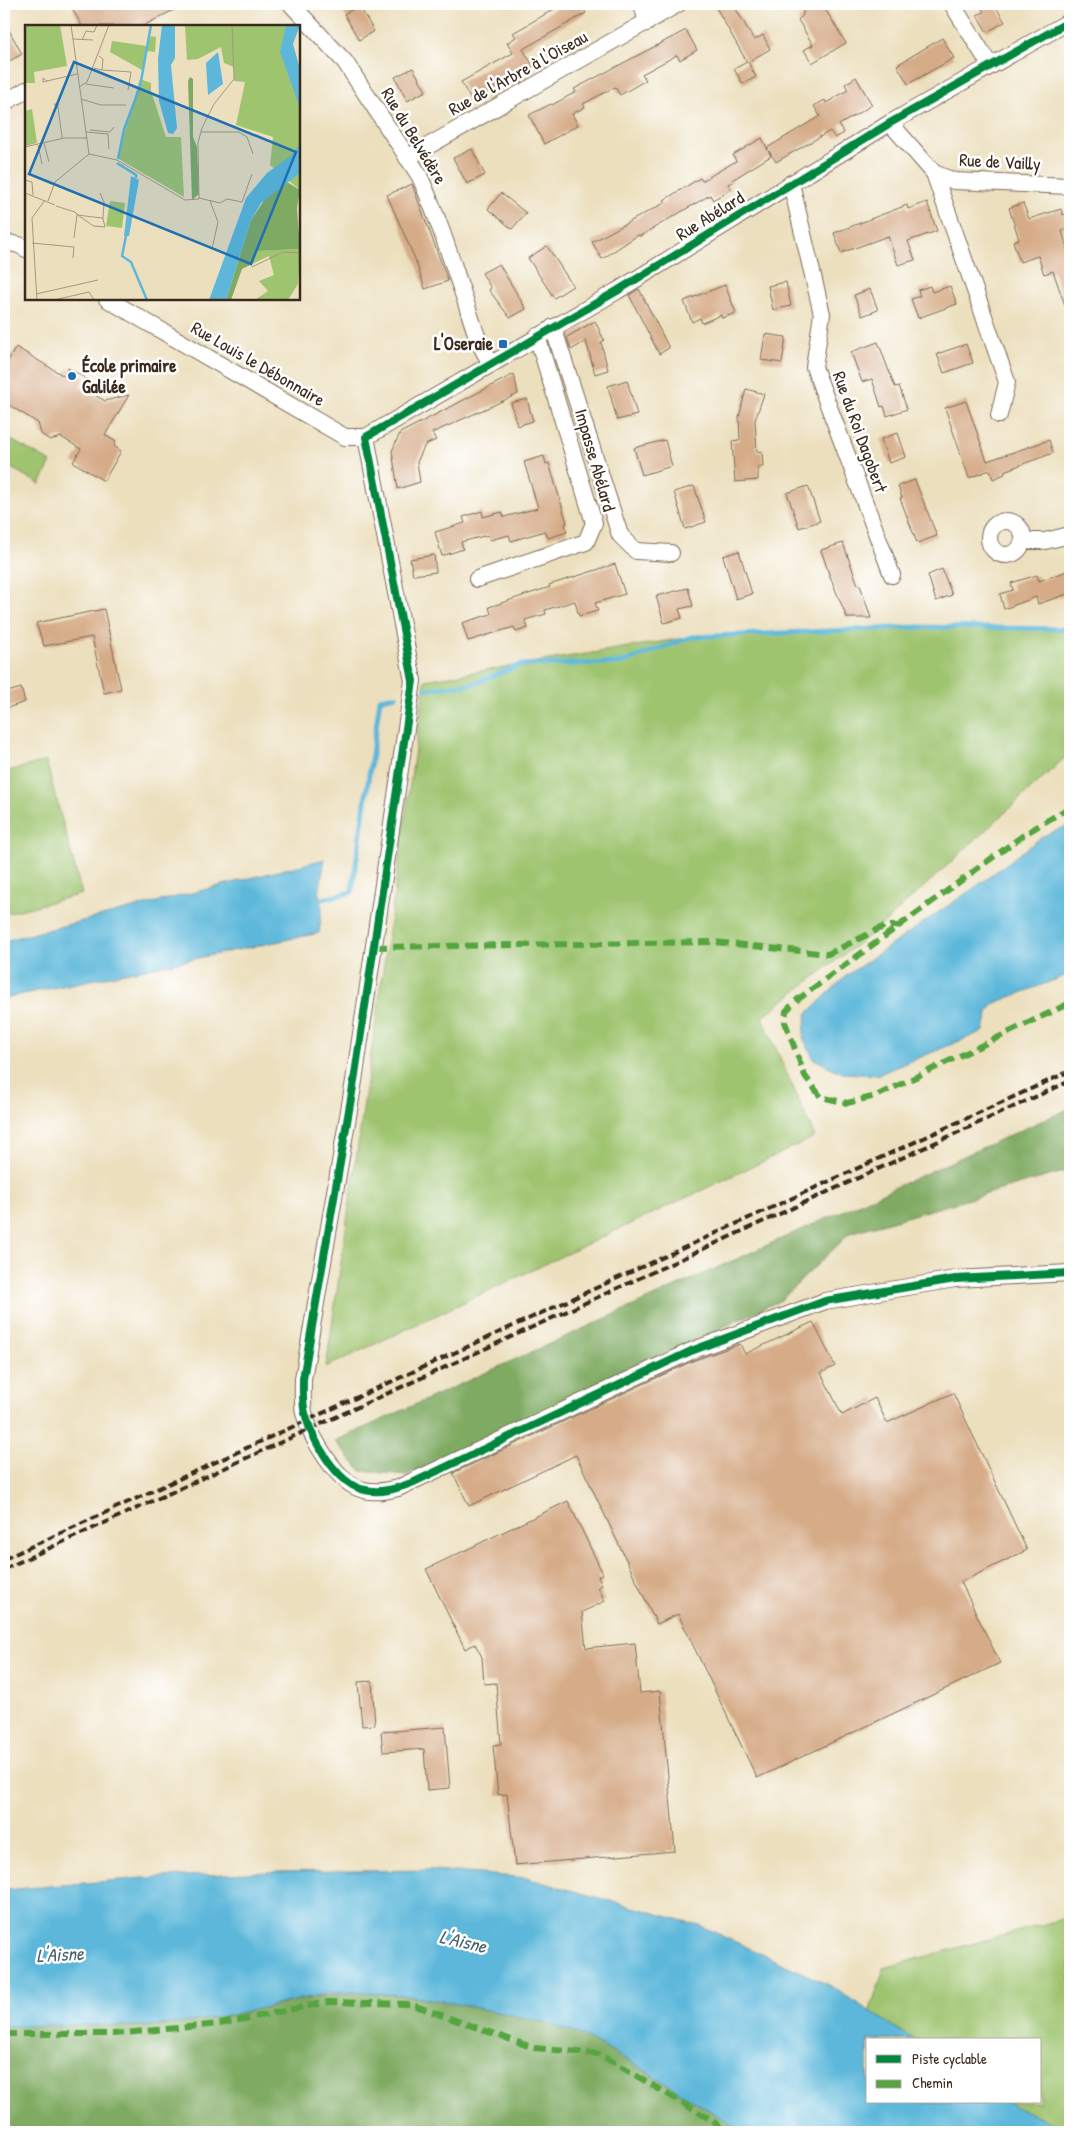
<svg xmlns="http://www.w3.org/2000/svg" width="1074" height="2136" viewBox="0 0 1074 2136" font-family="'Patrick Hand',sans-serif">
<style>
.green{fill:#9fc46f;stroke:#6d7746;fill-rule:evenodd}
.forest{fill:#7faa62;stroke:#5d6a40}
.water{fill:#5cb7da;stroke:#4c707c}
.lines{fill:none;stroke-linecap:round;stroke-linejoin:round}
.stream{stroke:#5cb7da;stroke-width:5}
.building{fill:#d6ac88}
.minor-casing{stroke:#796956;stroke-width:18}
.minor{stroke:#fff;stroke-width:16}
.rail{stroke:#3b2a1e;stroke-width:4;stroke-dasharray:8 4;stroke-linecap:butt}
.quiet{stroke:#54a441;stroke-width:6;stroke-dasharray:12 6;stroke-linecap:butt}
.cycleway-casing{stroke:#fff;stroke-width:11}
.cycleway{stroke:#00873e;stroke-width:8}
.poi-dot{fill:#1f6fb2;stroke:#fff;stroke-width:2}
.labels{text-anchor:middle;stroke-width:5;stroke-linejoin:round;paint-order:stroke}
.street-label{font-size:18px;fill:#3b2a1e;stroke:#fff}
.poi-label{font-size:18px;font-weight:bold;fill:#3b2a1e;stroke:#fff;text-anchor:end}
.water-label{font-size:19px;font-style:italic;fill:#486269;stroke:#fff}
.inset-river{fill:none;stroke:#5cb7da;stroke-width:2.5}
.inset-road{fill:none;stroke:#a5977d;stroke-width:1}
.view{fill:#1f6fb2;fill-opacity:0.15;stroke:#1f6fb2;stroke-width:2.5}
.inset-edge{fill:none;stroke:#3b2a1e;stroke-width:2.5}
</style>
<rect width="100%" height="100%" fill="#fff"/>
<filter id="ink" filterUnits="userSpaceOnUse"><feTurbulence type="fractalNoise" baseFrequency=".02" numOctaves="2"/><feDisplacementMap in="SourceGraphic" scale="10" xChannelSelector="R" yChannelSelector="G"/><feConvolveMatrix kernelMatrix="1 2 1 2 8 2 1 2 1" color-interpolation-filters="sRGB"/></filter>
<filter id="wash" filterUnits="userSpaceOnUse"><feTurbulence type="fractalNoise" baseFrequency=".0096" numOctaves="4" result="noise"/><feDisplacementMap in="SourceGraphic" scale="20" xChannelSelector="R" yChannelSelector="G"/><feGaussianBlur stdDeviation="1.12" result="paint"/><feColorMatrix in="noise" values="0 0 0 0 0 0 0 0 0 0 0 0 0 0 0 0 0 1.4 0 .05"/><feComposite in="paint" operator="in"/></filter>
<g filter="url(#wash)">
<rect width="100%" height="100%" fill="#ecdfbd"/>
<g class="green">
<path d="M11,440L51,462L40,484L4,464V453Z"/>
<path d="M918,627L1070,629V753L881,926L762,1017L815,1137L326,1367L425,680L691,637Z"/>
<path d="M46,761L82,894L4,914V772Z"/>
<path d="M1070,1917V2132H829L884,1968ZM868,2040H1040V2102H868Z"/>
</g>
<g class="forest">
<path d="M1070,1108V1170L850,1233L781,1300L407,1475L361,1471L335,1441Z"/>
<path d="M360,1992L401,1995L448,2002L540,2021L581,2035L636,2065L744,2132H4V2026C29,2026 55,2025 80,2025C115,2025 149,2028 183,2023C243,2016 300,1995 360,1992Z"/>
</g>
<g class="water">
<path d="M1070,825V974L995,1003L988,1011L984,1031L877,1075L842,1073L814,1059L803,1038L807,1014L846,976L981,883L1043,836Z"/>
<path d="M325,859L319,893L322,909L319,933L4,998V941Z"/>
<path d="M434,1870L526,1878L699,1925L829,1985L914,2040H868V2102H1006L1070,2131V2132H744L636,2065L581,2035L540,2021L448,2002L401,1995L360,1992L330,1993L231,2015L184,2023L147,2026L81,2025L4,2026V1890L144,1878L269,1872Z"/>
</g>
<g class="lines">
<g class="stream">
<path d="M426,689L473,684L520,665L621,663L691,637L918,627L1070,629"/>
<path d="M315,901L352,892L380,699L396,696"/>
</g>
</g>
<g id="blocks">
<g class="building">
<path d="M84,4H185L143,26H82L73,10Z"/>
<path d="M563,4H580L586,13L523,49L533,66L471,100L461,82L513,53L507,43L516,37L513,33Z"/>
<path d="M714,4H733L754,40L763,35L770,49L748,62L756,77L743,84L734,69L747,62Z"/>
<path d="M809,4H822L846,43L812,63L804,50L813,45L798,20L803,15V7Z"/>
<path d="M979,4H994L1005,22L987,32L977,15L984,12Z"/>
<path d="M359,6L374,31L359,40L344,14Z"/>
<path d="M4,21L22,54L4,64Z"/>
<path d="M686,30L697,50L680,60L677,55L642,74L646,80L620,95L615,87L583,104L585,107L572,114L578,125L544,144L529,115L551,104L552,105L576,92L574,89Z"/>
<path d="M942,38L954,58L908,84L897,65Z"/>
<path d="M413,68L426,91L407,101L395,77Z"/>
<path d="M856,77L872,105L839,125L844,133L835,138L830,131L776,162L767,148L820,116L814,106L825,100L826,103L848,90L845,84Z"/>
<path d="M762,138L771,156L732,180L733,182L728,184L731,189L713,200L710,195L640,236L638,235L602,259L592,242L666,202L664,200L700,178L702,181L736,161L733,155Z"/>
<path d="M472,149L485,175L467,184L453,158Z"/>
<path d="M412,184L448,281L425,289L415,259L387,195Z"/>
<path d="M501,193L526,213L512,229L488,209Z"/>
<path d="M927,202L937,231L908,241L915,260L898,265L888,236L841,253L834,233L907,205L908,209Z"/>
<path d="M1023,203L1029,219L1061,209L1063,215L1070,212V228L1062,231L1070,258V314H1068L1053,271L1044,274L1038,256L1020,262L1013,241L1019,239L1009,208Z"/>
<path d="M547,246L573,286L554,298L528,258Z"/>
<path d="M499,264L526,309L510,318L489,290L491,288L482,273Z"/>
<path d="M786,282L791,306L773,310L768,286Z"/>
<path d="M725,285L736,313L722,318L721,315L702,323L700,318L692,322L684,301Z"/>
<path d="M930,286L932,292L950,286L957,304L918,318L911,299L920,296L918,290Z"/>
<path d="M639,289L669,348L659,354L629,295Z"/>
<path d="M870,289L878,310L862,316L854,295Z"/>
<path d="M595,321L604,340L601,342L608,370L595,374L586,341L571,350L567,337Z"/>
<path d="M765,334L786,337L782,363L761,360Z"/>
<path d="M878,342L895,387L899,386L907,409L887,416L884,406L881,407L872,379L862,382L851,352Z"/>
<path d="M966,344L973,363L944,373L937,354Z"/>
<path d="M16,347L64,376L68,368L85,378L80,386L105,401L129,395L105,435L116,442L114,446L121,451L104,481L73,462L81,449L61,437L50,440L41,434L38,423L4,402V368Z"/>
<path d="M514,374L518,394L432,433L436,440L425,445L417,462L420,482L398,489L392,451L400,433Z"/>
<path d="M627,380L637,415L617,420L608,386Z"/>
<path d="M746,389L764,394L755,420L757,452L762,451L763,467H758V480L735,482L732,441L740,440L739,417Z"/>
<path d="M527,399L533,421L517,426L511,403Z"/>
<path d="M966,401L987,461L1049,440L1053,453L1004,471L1005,474L993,479L990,470L969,478L945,408Z"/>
<path d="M898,433L906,457L889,463L881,439Z"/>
<path d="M665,440L672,466L642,475L634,448Z"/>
<path d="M544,456L546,464L549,463L567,523L565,524L567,532L548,538L545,531L511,541L509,535L490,540L488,535L461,542L463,549L442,556L435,532L465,523L463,517L482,511L483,517L502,512L504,517L538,508L524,462Z"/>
<path d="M915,480L937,536L917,543L900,498H902L898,486Z"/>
<path d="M694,486L706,522L685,529L674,492Z"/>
<path d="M808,486L820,521L799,528L787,493Z"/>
<path d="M843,543L858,585H860L871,618H847L829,574L821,550Z"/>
<path d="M739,551L752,594L736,599L723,556Z"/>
<path d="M434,555L436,572L413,575L410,559Z"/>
<path d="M615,564L625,594L595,603L598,611L579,616L575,601L545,610L546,614L525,620L528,628L516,632L514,627L468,641L462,623L491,614L489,607L550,587L549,585Z"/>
<path d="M942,569L952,595L936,601L928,575Z"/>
<path d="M1070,570V593L1038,604L1036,597L1004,609L1000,594L1013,590L1011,583L1037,575L1039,581Z"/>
<path d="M688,588L693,606L679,609L682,618L664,623L656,596Z"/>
<path d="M104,609L121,689L104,693L92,637L44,646L36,623Z"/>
<path d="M21,688L25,702L4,709V693Z"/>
<path d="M813,1322L835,1366L821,1373L842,1415L875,1398L887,1423L953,1393L1027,1550L961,1582L1000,1663L757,1778L678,1614L657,1624L576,1455L469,1506L453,1473L695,1360L740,1344L745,1354Z"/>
<path d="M568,1501L603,1574L598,1576L602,1585L598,1587L605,1601L582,1612L586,1648L635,1643L640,1693L660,1691L675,1851L515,1865L507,1794L498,1795L493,1745L501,1744L496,1683L484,1684L482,1657L475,1644L465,1649L426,1569Z"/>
<path d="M372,1681L375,1725L362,1726L358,1682Z"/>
<path d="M445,1727L450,1788L427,1790L424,1749L383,1752L381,1732Z"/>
</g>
</g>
</g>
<g filter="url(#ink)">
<use href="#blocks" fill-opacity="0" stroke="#796956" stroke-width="1"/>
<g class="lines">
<defs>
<g id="minor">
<path d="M291,4L345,62L419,175C436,212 449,252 462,291C471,316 476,342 491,363"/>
<path d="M642,4L647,23"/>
<path d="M952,4L990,65"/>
<path d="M4,103L26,90"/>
<path d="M890,123L934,173L954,181L1070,186"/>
<path d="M407,158L678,4"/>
<path d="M934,173L1007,382L999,415"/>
<path d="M791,183L822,314L814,367L892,575"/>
<path d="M4,242L19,245L26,249"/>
<path d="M107,299L345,437H366"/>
<path d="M553,327L620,535L636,551L671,553"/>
<path d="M366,437L413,681L354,1081L303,1379C303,1390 302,1402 304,1413C311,1438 337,1484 364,1490C376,1493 387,1491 398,1488L691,1351L825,1301L955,1279L1070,1273"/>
<path d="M366,437L617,291L890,123L1070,21"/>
<circle cx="1006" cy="538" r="17"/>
<path d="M1023,541H1045L1070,535"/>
<path d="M477,579L586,542L594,523L537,336"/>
</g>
</defs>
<use href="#minor" class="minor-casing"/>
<use href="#minor" class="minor"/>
<g class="rail">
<path d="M4,1559L1070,1071"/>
<path d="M4,1569L1070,1081"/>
</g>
<g class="quiet">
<path d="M1070,807L1025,834L797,1000L786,1011L785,1022L805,1076L821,1097L847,1103L876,1096L1070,1003"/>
<path d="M375,947L715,942L828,954L885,926H898"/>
<path d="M4,2034H113L220,2024L328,2002L410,2004L534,2048L599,2054L710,2119L727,2132"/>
</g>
<defs>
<path id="cycleway" d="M1070,21L890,123L617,291L366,437L413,681L354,1081L303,1379C303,1390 302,1402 305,1413C311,1438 337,1485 365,1490C382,1494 398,1488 414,1482L691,1351L825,1301L955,1279L1070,1273"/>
</defs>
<use href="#cycleway" class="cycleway-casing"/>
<use href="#cycleway" class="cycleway"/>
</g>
</g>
<g class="poi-dot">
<rect x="498" y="339" width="10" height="10" rx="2.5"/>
<circle cx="72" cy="376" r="5"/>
</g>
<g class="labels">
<g class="street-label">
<text transform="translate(518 73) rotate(-29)" y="6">Rue de l'Arbre à l'Oiseau</text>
<text transform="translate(414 136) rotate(59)" y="6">Rue du Belvédère</text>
<text transform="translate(1000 162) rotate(3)" y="6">Rue de Vailly</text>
<text transform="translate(710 216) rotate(-32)" y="6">Rue Abélard</text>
<text transform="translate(258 364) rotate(30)" y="6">Rue Louis le Débonnaire</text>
<text transform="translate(860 432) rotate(70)" y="6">Rue du Roi Dagobert</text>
<text transform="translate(595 460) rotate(74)" y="6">Impasse Abélard</text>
</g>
<g class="poi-label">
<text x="493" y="350">L'Oseraie</text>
<text x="82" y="372" text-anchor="start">École primaire<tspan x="82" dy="21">Galilée</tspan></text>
</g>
<g class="water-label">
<text transform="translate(463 1941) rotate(13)" y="7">L'Aisne</text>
<text transform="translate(60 1954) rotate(-3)" y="7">L'Aisne</text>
</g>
</g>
<g transform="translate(25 25)">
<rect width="275" height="275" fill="#ecdfbd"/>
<path d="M0,0H35L42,41L9,47L10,58H0ZM160,0H267L264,29L275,47V165L245,140L248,112L211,100L220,57L209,56V42L199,38L196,22L173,34L162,35ZM126,11L131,12L130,27L122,26L117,45L85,27L87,16L122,21ZM115,54L126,58V66L141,112H156L159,172L92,133ZM7,84L12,118L0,121V86ZM85,176L100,178L97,203L81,201ZM275,224L273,259L263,275H230L243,266L234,256L249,250L244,231L225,240L232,226Z" fill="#9fc46f"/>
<path d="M165,52L168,54V112L172,122L174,169L167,175L163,56ZM262,157L275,165L272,183L275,224L232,226L225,240L217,244L206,275H201L226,195L240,174Z" fill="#7faa62"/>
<path d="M137,0H150V33L146,40L152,103L148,109L143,108L134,76L133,34ZM261,0H275L268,19L275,44V83L255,27ZM193,27L198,59L183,70L181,38ZM275,118V148L236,178L226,195L201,275H184L221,173L242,148L267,130ZM106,151L114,155L104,211H99Z" fill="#5cb7da"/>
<path class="inset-river" d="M93,134L99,104L115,62L126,0M92,138L111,150V153M101,211L97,231L106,237L122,275"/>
<path class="inset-road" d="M46,0L64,129M48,14L68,15M57,15L61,6L69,7L72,0M69,43L77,45L78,34L74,31M77,45L106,47L103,65M22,56L18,53V57L52,49M61,59L89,63M54,62L62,57L84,0M56,74L76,80H101M33,83L29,79H33V83L37,111V113M65,105L85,107L89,102M61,107L83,109L84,124M176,107H214L222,112L228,129M19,118L24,137M13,120L17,139M0,122L39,113H62M64,129L92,135L160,175L174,174L173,118L177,103L189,79L209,54L207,0M0,155L7,157L8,170M0,168L30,180M75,168L79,177L78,193M174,173L195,178L202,174L217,177L227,149M275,175V196M23,176L30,157L64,129M185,176L193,197L187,224M31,181L50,187L53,190L67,200L69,201L80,202L78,194V193L68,192L53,190L52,189V190L49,213M7,218L49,222L48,233M227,242L258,227L275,228M11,269L73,255M12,275L7,193L20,175M29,275L64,267L69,275"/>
<path class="view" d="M49,37L271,127L226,239L4,149Z"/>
<rect width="275" height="275" class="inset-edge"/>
</g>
<rect width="1074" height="2136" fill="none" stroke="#fff" stroke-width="20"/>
<rect x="866" y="2038" width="175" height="65" fill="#ffffff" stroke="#b1aaa5"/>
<rect x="876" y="2055" width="25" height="8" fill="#00873e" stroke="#b1aaa5"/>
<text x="912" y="2064" font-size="15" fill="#3b2a1e">Piste cyclable</text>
<rect x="876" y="2080" width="25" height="8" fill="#54a441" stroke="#b1aaa5"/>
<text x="912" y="2088" font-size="15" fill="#3b2a1e">Chemin</text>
</svg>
